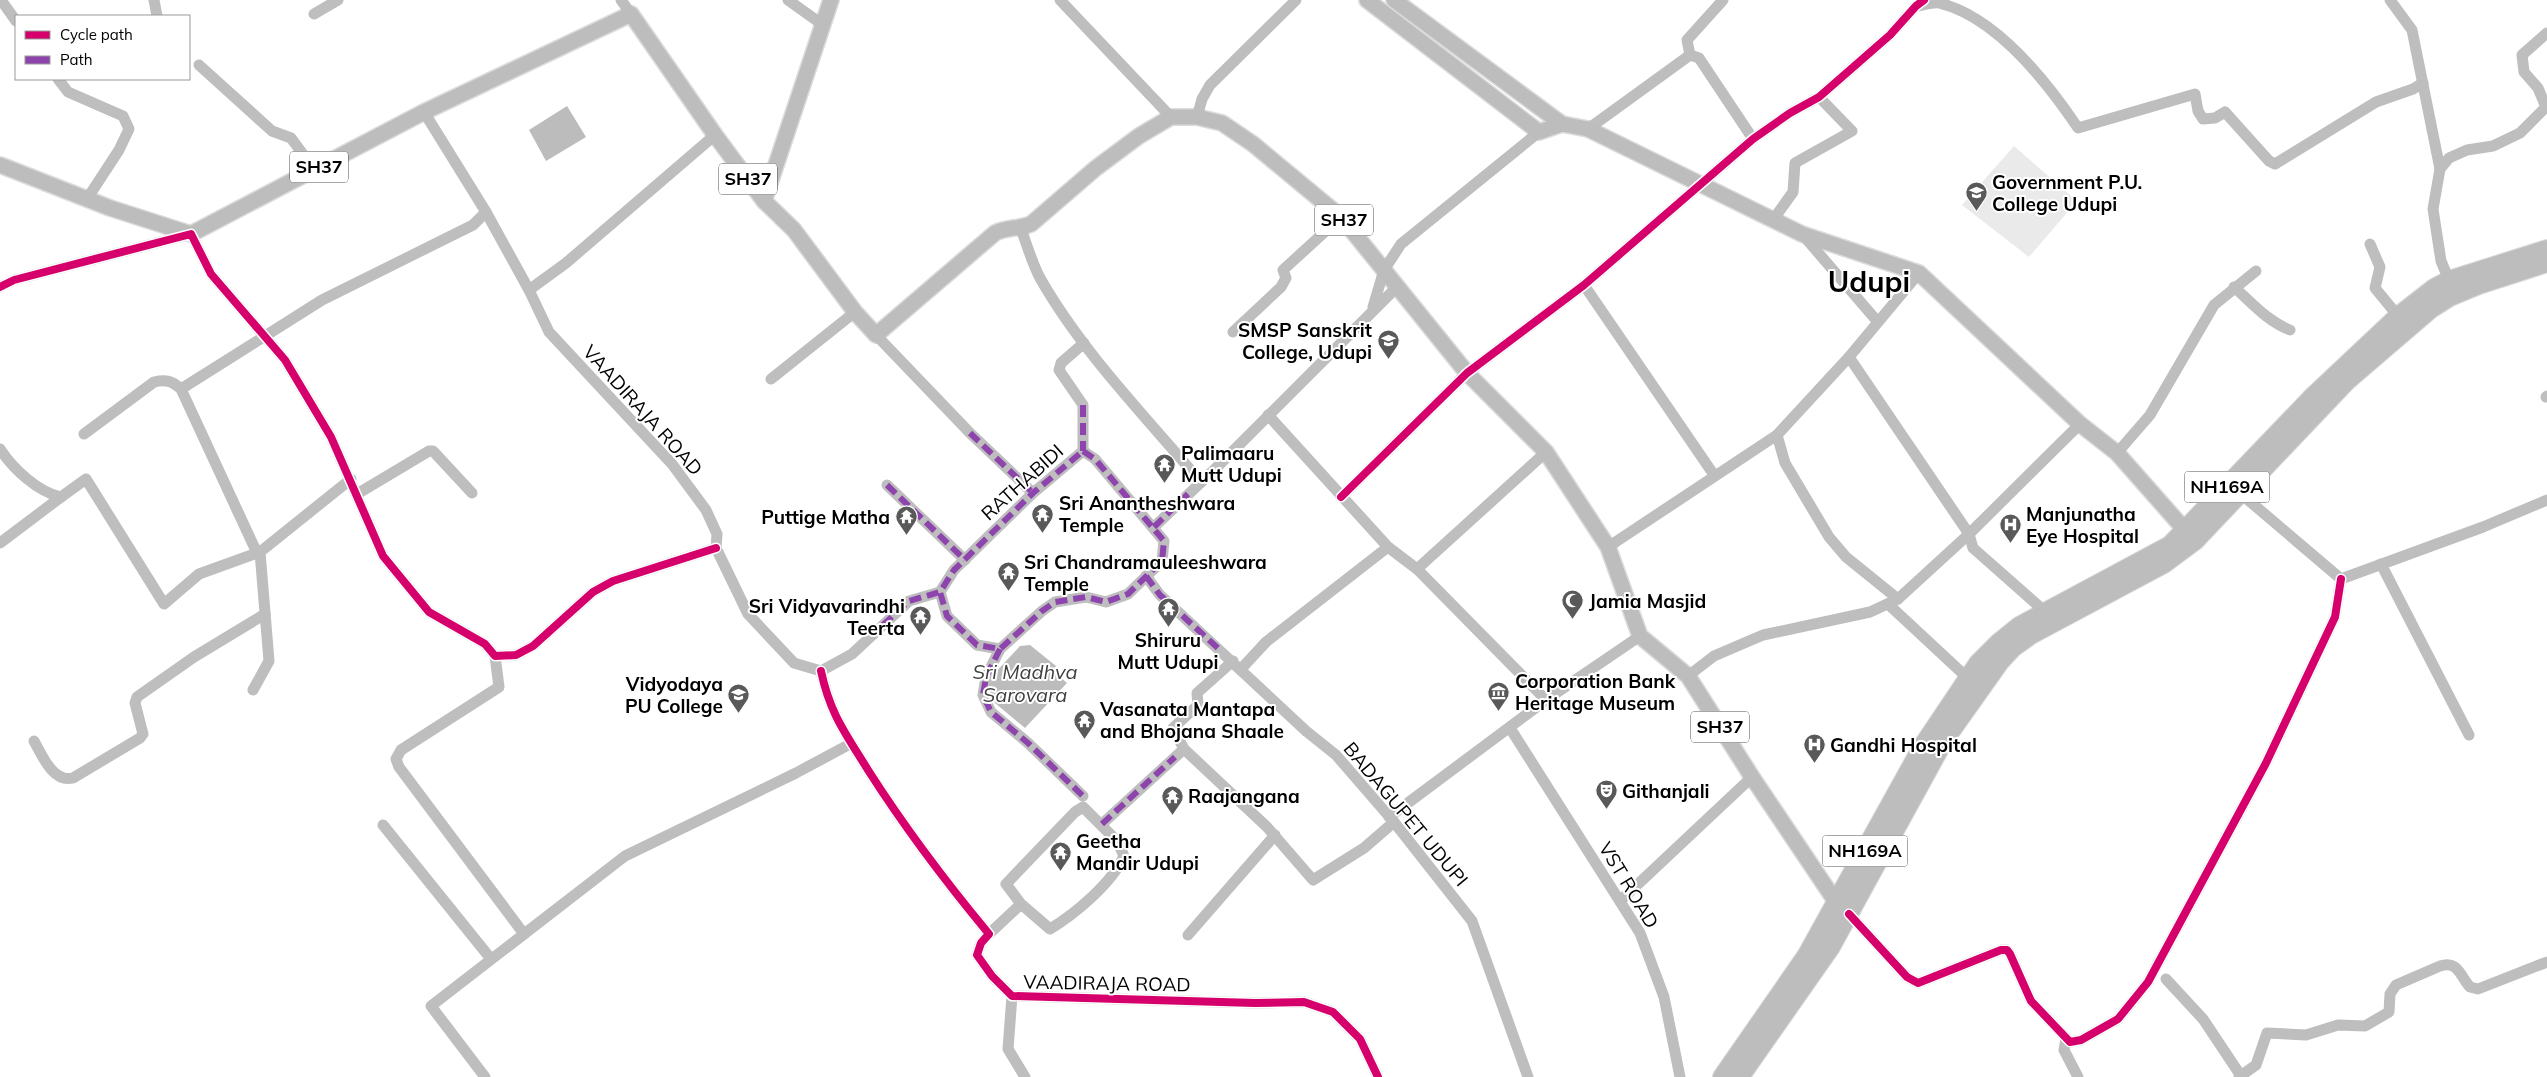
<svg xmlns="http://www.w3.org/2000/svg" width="2547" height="1077" viewBox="0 0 2547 1077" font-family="Mulish,sans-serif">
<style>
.green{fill:#eaeaea}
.water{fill:#bcbcbc}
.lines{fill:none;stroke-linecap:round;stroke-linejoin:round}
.major-casing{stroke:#dbdbdb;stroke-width:18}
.highway-casing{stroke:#dbdbdb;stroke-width:20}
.minor{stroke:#bebebe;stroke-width:11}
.major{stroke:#bdbdbd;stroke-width:15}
.highway{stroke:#bdbdbd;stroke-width:18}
.quiet{stroke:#8e44ad;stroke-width:6;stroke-dasharray:12 6;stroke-linecap:butt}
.cycleway-casing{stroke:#fff;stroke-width:11}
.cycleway{stroke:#d6006c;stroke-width:8}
.labels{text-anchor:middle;stroke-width:4;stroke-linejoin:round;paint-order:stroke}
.shield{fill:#fff;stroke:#4c4c4c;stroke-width:1}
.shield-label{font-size:18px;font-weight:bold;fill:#000}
.poi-label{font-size:19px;font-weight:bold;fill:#000;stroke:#fff;text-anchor:start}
.street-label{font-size:19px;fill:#000;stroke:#fff}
.water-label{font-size:20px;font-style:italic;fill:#404040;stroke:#fff}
.town-label{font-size:29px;font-weight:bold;fill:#000;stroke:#fff}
</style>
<rect width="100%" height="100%" fill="#fff"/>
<path class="green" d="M2014,146L2077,201L2029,257L1962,205Z"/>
<g class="water">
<path d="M567,106L586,137L546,161L529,130Z"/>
<path d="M1030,645L1056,666L1053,671L1067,683L1025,728L995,703L989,689L991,677L1020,646Z"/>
</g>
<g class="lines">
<defs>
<g id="major">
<path d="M1367,0L1539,132L1562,124"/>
<path d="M1394,0L1562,124L1588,129L1802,234L1919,273L2080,424L2117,453L2192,538"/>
<path d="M0,165L110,208L191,234L424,112L631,14L715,135L764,201L794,230L855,312L876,335L995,233C1007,227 1019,229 1031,224L1096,168L1139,136L1171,117H1197L1222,123L1253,144L1341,217L1467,373L1546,452L1608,547L1640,636L1688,676L1752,777L1836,902"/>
<path d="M764,201L831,0"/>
</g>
<g id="highway">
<path d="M1722,1077L1806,956L1923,745L1978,663L1998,643L2019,626L2170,545L2313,396L2398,316L2434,288L2449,280L2547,249"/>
<path d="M1740,1077L1831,947L1944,741L2000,662L2013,648L2031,635L2164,564L2195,541L2346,382L2431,309L2450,297L2479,285L2547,263"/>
</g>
</defs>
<use href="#major" class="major-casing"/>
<use href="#highway" class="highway-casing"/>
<g class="minor">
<path d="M1,0L16,21"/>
<path d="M154,0L157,16"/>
<path d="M621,0L631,14"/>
<path d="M788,0L823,25"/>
<path d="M1060,0L1171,117"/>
<path d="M2390,0L2412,30L2440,169"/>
<path d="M1917,6C1924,5 1933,2 1939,3C1997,17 2047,82 2078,128L2195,94L2198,111L2203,119L2215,118L2225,112L2269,161L2275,164L2376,102L2413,89L2423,83"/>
<path d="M314,14L338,0"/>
<path d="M1690,55L1699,58L1753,139"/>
<path d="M1690,55L1687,40L1723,0"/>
<path d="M199,65L272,131L291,138L314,169"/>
<path d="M58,79L68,92L123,116L129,129L119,150L87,199"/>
<path d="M424,112L486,212L529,290L549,332L672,464L706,510L717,534L716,548L748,614L794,663L821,671"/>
<path d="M1197,117L1202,99L1210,85L1296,0"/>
<path d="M1588,129L1690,55"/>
<path d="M1773,220L1793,192L1795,163L1852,131L1819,97"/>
<path d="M1021,229C1027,245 1032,263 1040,278C1082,352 1146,417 1201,482"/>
<path d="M1802,234L1877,321"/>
<path d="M2370,244L2380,267L2375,288L2398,316"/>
<path d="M2449,280L2441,261L2433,209L2440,169L2449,158L2467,150L2493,146L2520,133L2546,107L2538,88L2524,72L2522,55L2547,33"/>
<path d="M1584,285L1714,475"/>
<path d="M0,287L14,280L191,234L211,274L285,360L331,437L383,556L429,612L485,644L495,656L516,655L533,646L593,592L613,581L716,548"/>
<path d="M2234,287C2252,303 2267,321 2290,330"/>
<path d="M529,290L566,263L715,135"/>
<path d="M1373,307L1384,270L1401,244L1539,132"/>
<path d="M1233,332L1281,287L1286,278L1283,270L1341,217"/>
<path d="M876,335L970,433L1033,493"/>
<path d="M1849,357L1969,534L1973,548L2050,616"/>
<path d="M771,379L855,312"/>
<path d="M181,389L322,300L473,225L486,212"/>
<path d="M2546,397L2547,396"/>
<path d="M1268,415L1388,547L1417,569L1546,700"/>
<path d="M84,434L154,382C166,379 172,381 181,389L257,553"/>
<path d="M1777,435L1785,463L1829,537L1846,557L1898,599"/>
<path d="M0,449C13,469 38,492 61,497L86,479L164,604L199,574L260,552L351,479"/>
<path d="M1083,451L1095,459L1164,541L1162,561L1128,594L1106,602L1086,597L1055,602L1042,611L1000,649L977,645L947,616L940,592L954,570L1033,493Z"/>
<path d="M1083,451V405L1059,370L1061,363L1084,343"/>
<path d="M2117,453L2150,415L2214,305L2256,271"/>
<path d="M887,485L965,560"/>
<path d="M2240,493L2341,579L2483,527L2547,500"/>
<path d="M357,494L429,451H433L472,493"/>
<path d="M1341,497L1467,373L1584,285L1753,139L1790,113L1819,97L1890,35L1916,6L1924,0"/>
<path d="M1154,527L1215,469L1397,287"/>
<path d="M0,543L61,497"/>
<path d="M1608,547L1777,435L1849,357L1919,273"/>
<path d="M2381,564L2469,735"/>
<path d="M1417,569L1546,452"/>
<path d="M1146,576L1160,595L1306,731L1336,755L1394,822L1472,921L1528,1077"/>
<path d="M1888,604L1973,683"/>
<path d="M1000,649L986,677L983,695L991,712L1028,743L1083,796"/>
<path d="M495,656L499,687L401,750L396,759L399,767L524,934"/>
<path d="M1241,669L1266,642L1388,547"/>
<path d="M821,671C830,714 846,734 868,770C905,828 945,881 989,934L981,943L977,955L992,976L1012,996L1255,1003L1304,1002L1333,1012L1360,1039L1378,1077"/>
<path d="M821,671L852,654L909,601L940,592"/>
<path d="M1688,676L1714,656L1763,635L1870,612L1898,599L1969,534L2080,424"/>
<path d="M253,690L269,661L260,552"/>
<path d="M1510,728L1640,933L1664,997L1680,1077"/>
<path d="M34,741C42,755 53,783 73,778L140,738L143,734L135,703L137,697L194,657L265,614"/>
<path d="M1184,749L1173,728L1198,705L1197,693L1233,661"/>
<path d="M1389,817L1546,700L1640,636"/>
<path d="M1102,824L1184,749L1267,827L1313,880L1364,848L1394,822"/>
<path d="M383,825L491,959"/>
<path d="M1620,901L1752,777"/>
<path d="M1849,914L1907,977L1918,983L2001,950H2007L2010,954L2031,1001L2070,1042L2081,1040L2118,1019L2148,982L2266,763L2335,617L2341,579"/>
<path d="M989,934L1021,904L1050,929C1075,914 1112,883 1124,856L1117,841L1083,807L1075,812L1006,884L1021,904"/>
<path d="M1188,935L1275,835"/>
<path d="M2166,979L2203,1019L2241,1076"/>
<path d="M1012,996L1008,1049L1025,1077"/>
<path d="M2066,1039L2064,1050L2078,1077"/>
<path d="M485,1077L431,1006L625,856L796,773L850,744"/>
<path d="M2239,1077L2256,1065L2267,1033L2306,1035L2338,1025L2365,1026L2389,1012L2390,994L2396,985L2440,966C2458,960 2460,976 2470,987L2478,989L2547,962"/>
</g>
<use href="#major" class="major"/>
<use href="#highway" class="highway"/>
<g class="quiet">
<path d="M1083,405V451"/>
<path d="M970,433L1033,493"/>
<path d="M1083,451L1095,459L1164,541L1162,561L1128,594L1106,602L1086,597L1055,602L1042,611L1000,649L977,645L947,616L940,592L954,570L1033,493Z"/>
<path d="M887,485L965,560"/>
<path d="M1154,527L1188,494"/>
<path d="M1146,576L1160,595L1221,651"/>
<path d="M883,625L909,601L940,592"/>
<path d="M1000,649L986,677L983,695L991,712L1028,743L1083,796"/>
<path d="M1102,824L1175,757"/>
</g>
<defs>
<g id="cycleway">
<path d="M0,287L14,280L191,234L211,274L285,360L331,437L383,556L429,612L485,644L495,656L516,655L533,646L593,592L613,581L716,548"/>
<path d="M1341,497L1467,373L1584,285L1753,139L1790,113L1819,97L1890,35L1916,6L1924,0"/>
<path d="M821,671C830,714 846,734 868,770C905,828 945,881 989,934L981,943L977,955L992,976L1012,996L1255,1003L1304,1002L1333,1012L1360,1039L1378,1077"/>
<path d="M1849,914L1907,977L1918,983L2001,950H2007L2010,954L2031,1001L2070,1042L2081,1040L2118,1019L2148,982L2266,763L2335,617L2341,579"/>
</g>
</defs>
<use href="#cycleway" class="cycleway-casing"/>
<use href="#cycleway" class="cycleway"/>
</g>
<defs>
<symbol id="university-pin" viewBox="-11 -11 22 30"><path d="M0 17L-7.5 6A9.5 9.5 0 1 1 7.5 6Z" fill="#595959" stroke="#fff"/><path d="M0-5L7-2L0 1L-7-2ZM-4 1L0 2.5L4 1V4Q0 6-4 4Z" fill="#fff"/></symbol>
<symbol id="temple-pin" viewBox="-11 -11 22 30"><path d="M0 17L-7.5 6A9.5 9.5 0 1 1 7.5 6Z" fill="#595959" stroke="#fff"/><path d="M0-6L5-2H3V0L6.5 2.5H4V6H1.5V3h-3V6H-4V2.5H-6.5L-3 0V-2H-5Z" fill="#fff"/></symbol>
<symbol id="hospital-pin" viewBox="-11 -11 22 30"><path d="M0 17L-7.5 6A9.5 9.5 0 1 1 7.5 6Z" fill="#595959" stroke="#fff"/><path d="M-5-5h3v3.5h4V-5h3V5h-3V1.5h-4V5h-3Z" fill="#fff"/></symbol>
<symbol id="mosque-pin" viewBox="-11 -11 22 30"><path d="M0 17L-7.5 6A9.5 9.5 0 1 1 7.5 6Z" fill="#595959" stroke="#fff"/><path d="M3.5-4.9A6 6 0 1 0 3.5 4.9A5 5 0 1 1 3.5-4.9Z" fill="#fff"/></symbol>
<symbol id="museum-pin" viewBox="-11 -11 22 30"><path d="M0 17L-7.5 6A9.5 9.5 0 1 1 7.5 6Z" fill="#595959" stroke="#fff"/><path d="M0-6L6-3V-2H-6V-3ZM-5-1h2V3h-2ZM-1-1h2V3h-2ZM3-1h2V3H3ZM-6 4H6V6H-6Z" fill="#fff"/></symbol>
<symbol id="theatre-pin" viewBox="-11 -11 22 30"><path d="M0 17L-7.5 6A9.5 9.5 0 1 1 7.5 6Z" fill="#595959" stroke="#fff"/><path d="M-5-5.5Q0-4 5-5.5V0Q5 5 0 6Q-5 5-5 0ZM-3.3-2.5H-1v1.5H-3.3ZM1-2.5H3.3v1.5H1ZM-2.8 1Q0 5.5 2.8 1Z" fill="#fff"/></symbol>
</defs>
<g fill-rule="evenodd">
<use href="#university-pin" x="1964" y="180" width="25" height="34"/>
<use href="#university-pin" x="1376" y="328" width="25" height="34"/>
<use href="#temple-pin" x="1152" y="452" width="25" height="34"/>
<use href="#temple-pin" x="1030" y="502" width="25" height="34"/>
<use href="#temple-pin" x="894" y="504" width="25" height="34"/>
<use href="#hospital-pin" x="1998" y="512" width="25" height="34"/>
<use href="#temple-pin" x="996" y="560" width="25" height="34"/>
<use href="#mosque-pin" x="1560" y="588" width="25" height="34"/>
<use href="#temple-pin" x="1156" y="596" width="25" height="34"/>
<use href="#temple-pin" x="908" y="604" width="25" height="34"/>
<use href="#museum-pin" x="1486" y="680" width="25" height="34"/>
<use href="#university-pin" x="726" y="682" width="25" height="34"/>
<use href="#temple-pin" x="1072" y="708" width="25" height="34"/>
<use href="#hospital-pin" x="1802" y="732" width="25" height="34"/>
<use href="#theatre-pin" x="1594" y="778" width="25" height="34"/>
<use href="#temple-pin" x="1160" y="784" width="25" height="34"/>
<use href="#temple-pin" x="1048" y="840" width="25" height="34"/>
</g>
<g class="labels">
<g class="shield">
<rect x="290" y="151.5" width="58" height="31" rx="4"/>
<rect x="719" y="163.5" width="58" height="31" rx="4"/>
<rect x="1315" y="204.5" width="58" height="31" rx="4"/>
<rect x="2184.5" y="471.5" width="85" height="31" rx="4"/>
<rect x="1691" y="711.5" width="58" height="31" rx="4"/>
<rect x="1822.5" y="835.5" width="85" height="31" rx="4"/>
</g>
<g class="shield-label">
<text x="319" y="173">SH37</text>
<text x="748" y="185">SH37</text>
<text x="1344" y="226">SH37</text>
<text x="2227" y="493">NH169A</text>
<text x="1720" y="733">SH37</text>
<text x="1865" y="857">NH169A</text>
</g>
<g class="poi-label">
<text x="1992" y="189">Government P.U.<tspan x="1992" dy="22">College Udupi</tspan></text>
<text x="1372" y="337" text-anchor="end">SMSP Sanskrit<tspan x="1372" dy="22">College, Udupi</tspan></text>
<text x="1181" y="460">Palimaaru<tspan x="1181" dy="22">Mutt Udupi</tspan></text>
<text x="1059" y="510">Sri Anantheshwara<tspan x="1059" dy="22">Temple</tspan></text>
<text x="2026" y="521">Manjunatha<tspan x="2026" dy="22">Eye Hospital</tspan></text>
<text x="890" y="524" text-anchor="end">Puttige Matha</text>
<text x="1024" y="569">Sri Chandramauleeshwara<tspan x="1024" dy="22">Temple</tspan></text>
<text x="1589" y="608">Jamia Masjid</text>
<text x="905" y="613" text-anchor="end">Sri Vidyavarindhi<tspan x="905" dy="22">Teerta</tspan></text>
<text x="1168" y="647" text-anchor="middle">Shiruru<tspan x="1168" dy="22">Mutt Udupi</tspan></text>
<text x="1515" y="688">Corporation Bank<tspan x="1515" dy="22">Heritage Museum</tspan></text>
<text x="723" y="691" text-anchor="end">Vidyodaya<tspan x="723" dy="22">PU College</tspan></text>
<text x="1100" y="716">Vasanata Mantapa<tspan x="1100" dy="22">and Bhojana Shaale</tspan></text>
<text x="1830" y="752">Gandhi Hospital</text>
<text x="1622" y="798">Githanjali</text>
<text x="1188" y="803">Raajangana</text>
<text x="1076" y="848">Geetha<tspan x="1076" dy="22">Mandir Udupi</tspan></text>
</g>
<g class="street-label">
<text transform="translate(643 410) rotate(48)" y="7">VAADIRAJA ROAD</text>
<text transform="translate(1022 482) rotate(-42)" y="7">RATHABIDI</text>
<text transform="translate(1406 814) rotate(50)" y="7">BADAGUPET UDUPI</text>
<text transform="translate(1629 885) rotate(59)" y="7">VST ROAD</text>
<text transform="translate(1107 983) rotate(1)" y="7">VAADIRAJA ROAD</text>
</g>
<g class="water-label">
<text x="1025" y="679">Sri Madhva<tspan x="1025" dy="23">Sarovara</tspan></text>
</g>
<g class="town-label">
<text x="1869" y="292">Udupi</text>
</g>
</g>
<rect x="15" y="15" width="175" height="65" fill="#ffffff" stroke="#999999"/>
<rect x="25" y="31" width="25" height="8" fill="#d6006c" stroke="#999999"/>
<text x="60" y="40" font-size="15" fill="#000000">Cycle path</text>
<rect x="25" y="56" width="25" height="8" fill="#8e44ad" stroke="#999999"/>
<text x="60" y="65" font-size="15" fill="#000000">Path</text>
</svg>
